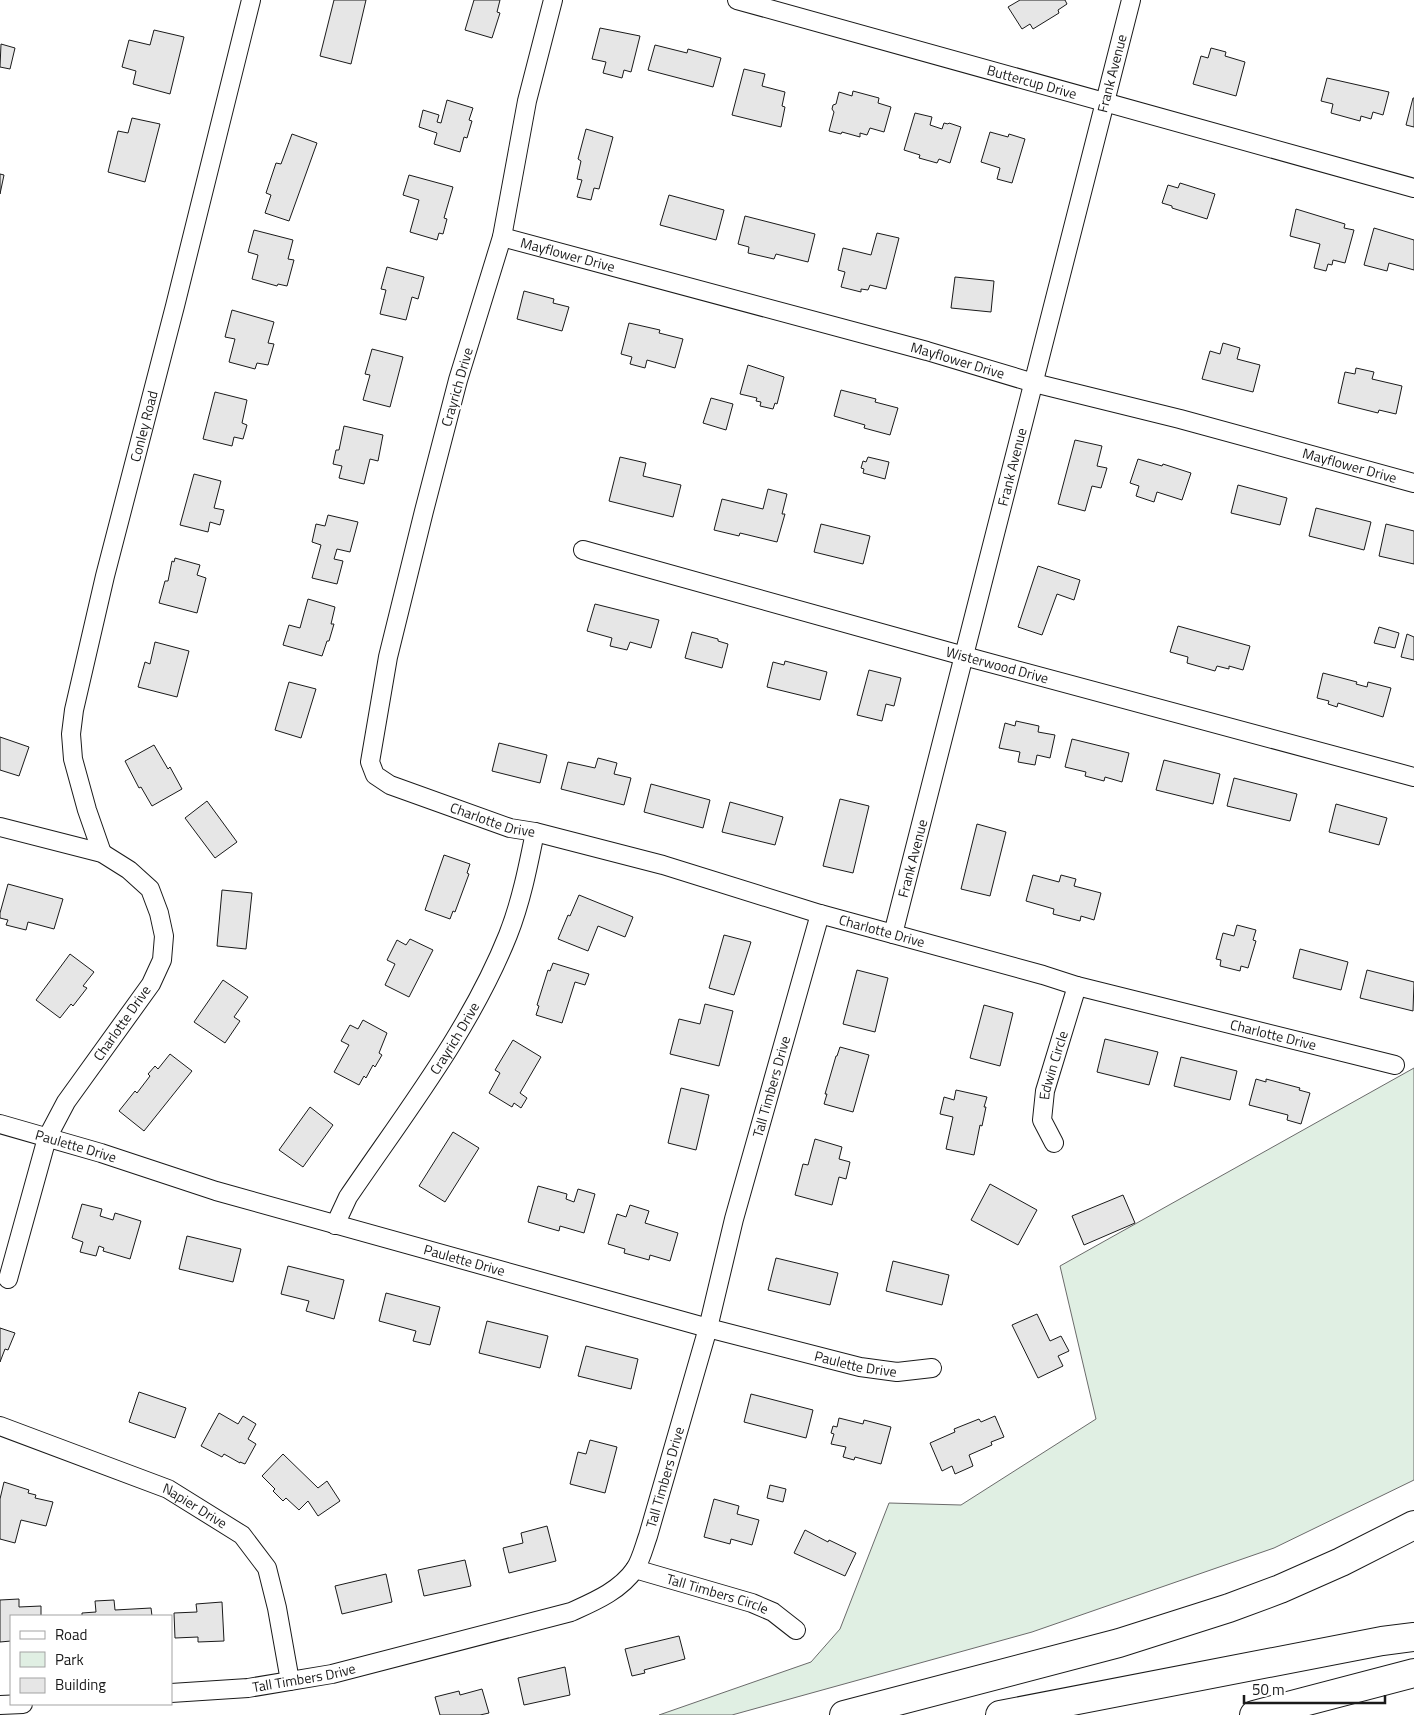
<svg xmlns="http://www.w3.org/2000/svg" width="1414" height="1715" viewBox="0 0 1414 1715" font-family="'Titillium Web',sans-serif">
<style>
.green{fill:#e0efe3;stroke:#6a6a6a}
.building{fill:#e6e6e6;stroke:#1a1a1a}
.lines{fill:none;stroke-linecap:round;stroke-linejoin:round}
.street-casing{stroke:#1a1a1a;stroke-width:20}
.highway-casing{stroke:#1a1a1a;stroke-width:30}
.street{stroke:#fff;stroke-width:18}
.highway{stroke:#fff;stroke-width:28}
.labels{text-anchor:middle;stroke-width:4;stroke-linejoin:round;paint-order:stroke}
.street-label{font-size:14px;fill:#1a1a1a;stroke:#fff}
</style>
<rect width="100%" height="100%" fill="#fff"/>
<path class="green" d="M1414,1068V1480L1274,1548L1032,1632L732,1715H659L811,1662L840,1629L889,1503L961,1505L1096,1419L1060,1266Z"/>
<g class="building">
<path d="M334,0H366L351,64L320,56Z"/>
<path d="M474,0H500L497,12L500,13L492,38L465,30Z"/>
<path d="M1020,0H1065L1067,4L1058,10L1059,13L1033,29L1030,24L1022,29L1008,7Z"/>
<path d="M600,28L640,36L631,72L624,70L622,78L603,73L606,62L592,59Z"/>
<path d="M154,30L184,37L170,94L133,84L136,71L122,67L129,40L150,45Z"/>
<path d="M1,44L15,48L10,69L0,67Z"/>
<path d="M655,45L687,53L688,49L721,58L713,87L648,70Z"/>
<path d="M1211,48L1226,52L1225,56L1245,62L1236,96L1193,84L1201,56L1208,58Z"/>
<path d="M744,69L765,74L762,86L785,92L782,106L785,107L781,127L732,115Z"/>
<path d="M1327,78L1389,92L1383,115L1373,112L1371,119L1361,116L1360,121L1331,113L1333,104L1321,101Z"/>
<path d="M853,91L879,98L878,103L891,107L884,132L870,128L867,135L860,133V137L842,132L841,134L829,131L834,112L832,109L833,105L836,104L839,92L852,96Z"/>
<path d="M1413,98H1414V127L1406,125Z"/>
<path d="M447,100L473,108L469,120L472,121L467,138L464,137L460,152L434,144L437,133L419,127L423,110L439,115L437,122L441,123Z"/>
<path d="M915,113L932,117L930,125L942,129L944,123L948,124L949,123L961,127L950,163L939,159L937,163L919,158L920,155L904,150Z"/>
<path d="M132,118L160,124L145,182L108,172L118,131L128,133Z"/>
<path d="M586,129L613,137L599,189L594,188L591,200L577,197L582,180L577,179L581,161L578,159Z"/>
<path d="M990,132L1008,137L1009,134L1025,139L1012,183L997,179L1000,168L981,162Z"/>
<path d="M292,134L317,143L289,221L265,213L271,195L266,193L276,163L281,164Z"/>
<path d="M0,174L4,175L0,194Z"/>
<path d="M409,175L453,187L444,218L447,219L443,234L439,233L437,240L410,232L419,200L403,195Z"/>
<path d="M1180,183L1215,194L1207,219L1172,208V206L1162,203L1168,185L1178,188Z"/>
<path d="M669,195L724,210L716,240L660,225Z"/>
<path d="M1296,209L1345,224L1344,228L1354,230L1345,263L1333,260L1332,265L1328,264L1326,271L1314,268L1320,244L1290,236Z"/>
<path d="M745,216L815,234L808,262L776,254L774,259L748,253L749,247L738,244Z"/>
<path d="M1374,228L1414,240V270L1389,263L1387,271L1364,265Z"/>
<path d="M254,230L293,240L288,259L294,260L287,286L278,284L277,286L252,279L258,255L248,252Z"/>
<path d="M877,233L899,238L886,289L870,285L868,290L861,289V292L841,287L845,272L838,270L843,248L871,255Z"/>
<path d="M387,267L424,277L418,299L412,297L406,320L380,314L386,290L381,289Z"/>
<path d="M955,277L994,281L991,312L951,308Z"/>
<path d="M524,291L554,299L553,303L569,307L562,331L517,319Z"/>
<path d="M232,310L274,322L268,343L274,344L268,365L257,363L255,369L229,362L235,339L225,337Z"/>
<path d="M629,323L660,330L659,333L683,339L675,368L647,360L645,368L630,364L632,357L621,354Z"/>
<path d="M1223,343L1240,348L1237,359L1260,365L1253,392L1202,379L1210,351L1220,354Z"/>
<path d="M372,349L403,357L390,407L363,400L370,375L365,374Z"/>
<path d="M748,365L784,377L777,404L775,403L773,409L760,406L761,402L756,401L757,398L740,394Z"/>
<path d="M1356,368L1374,372L1372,379L1402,386L1396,414L1379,410L1378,413L1338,403L1345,372L1355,374Z"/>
<path d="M841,390L876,399L875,402L898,408L890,435L864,428L865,425L834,416Z"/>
<path d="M215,392L247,400L242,423L247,425L243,439L234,437L232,446L203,439Z"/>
<path d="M711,398L733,404L726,430L703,423Z"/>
<path d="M344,426L383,435L378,461L370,459L364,484L339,478L342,466L333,464L336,450H339Z"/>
<path d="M1075,440L1102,446L1097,466L1107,468L1101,488L1092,486L1085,511L1058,504Z"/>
<path d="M620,457L646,463L643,476L681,485L673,517L609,501Z"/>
<path d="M868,457L889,462L885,479L863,473L864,469L861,468L863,461L866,462Z"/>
<path d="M1138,459L1162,466L1163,464L1191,473L1182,500L1157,492L1154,502L1136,496L1139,486L1130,483Z"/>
<path d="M194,474L221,481L214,508L224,510L220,525L210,522L208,532L180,525Z"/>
<path d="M1238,485L1287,498L1280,525L1231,513Z"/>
<path d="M768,489L787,494L782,514H785L777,542L740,533L739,536L714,530L722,499L763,509Z"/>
<path d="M1316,508L1371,522L1364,550L1309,536Z"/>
<path d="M328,515L358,522L350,552L337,549L334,559L343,561L337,584L312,578L321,545L312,542L316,524L325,526Z"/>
<path d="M821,524L870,536L863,564L814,552Z"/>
<path d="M1386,524L1414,531V564L1379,556Z"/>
<path d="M175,558L200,565L197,575L206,578L197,613L159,603L165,581H168L172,561L174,562Z"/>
<path d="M1038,566L1080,580L1074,600L1057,594L1042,635L1018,627Z"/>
<path d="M308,599L335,607L331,624H334L329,641H327L322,656L283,645L289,625L300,628Z"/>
<path d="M595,604L659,620L651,648L630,642L627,650L610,646L612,638L587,631Z"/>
<path d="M1178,626L1250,646L1243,670L1229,666V669L1217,666L1215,671L1187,663L1188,657L1170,652Z"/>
<path d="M1379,627L1399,633L1395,648L1374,643Z"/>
<path d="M692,632L718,639V641L728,644L722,668L685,658Z"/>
<path d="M1407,634L1414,637V660L1401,657Z"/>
<path d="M155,642L189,651L177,697L138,687L145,662L150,664Z"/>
<path d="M785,661L827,672L820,700L767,687L773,662L784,665Z"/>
<path d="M869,670L901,678L894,706L886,704L882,721L857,715Z"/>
<path d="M1323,673L1357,682L1356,684L1367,687L1368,682L1391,688L1383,717L1338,703L1337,707L1328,704L1329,701L1317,698Z"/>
<path d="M289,682L316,689L301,738L275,730Z"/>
<path d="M1016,721L1039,726L1038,732L1055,735L1050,758L1037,755L1035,765L1018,762L1020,752L999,748L1005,723L1015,726Z"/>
<path d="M0,737L29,747L19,776L0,770Z"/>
<path d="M1072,739L1129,753L1122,782L1105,777L1104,781L1085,776L1086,772L1065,767Z"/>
<path d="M499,743L547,755L540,783L492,771Z"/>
<path d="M154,745L168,769L170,767L182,789L152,806L141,787L139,788L125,761Z"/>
<path d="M598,758L617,763L614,774L631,778L624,805L561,789L568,762L595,768Z"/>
<path d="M1164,760L1220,774L1213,804L1156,790Z"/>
<path d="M1234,778L1297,794L1290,821L1227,806Z"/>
<path d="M651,784L710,800L703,828L644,812Z"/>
<path d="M840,799L869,806L853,873L823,866Z"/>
<path d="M207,801L237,842L215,858L185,818Z"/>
<path d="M730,802L783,817L775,845L722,832Z"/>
<path d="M1336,804L1387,818L1379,845L1329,832Z"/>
<path d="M977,824L1006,832L990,896L961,889Z"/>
<path d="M444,855L470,864L467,873L469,874L455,912L453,911L450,919L425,910Z"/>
<path d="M1033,875L1059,882L1061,875L1076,879L1074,886L1101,893L1094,920L1081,916L1080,921L1053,914L1054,909L1026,901Z"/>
<path d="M8,884L63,899L54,929L28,922L26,930L6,925L8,920L0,918V913Z"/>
<path d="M222,890L252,893L246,949L217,946Z"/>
<path d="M579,895L633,917L625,937L598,926L588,951L558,939L568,915L570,916Z"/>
<path d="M1237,925L1256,930L1253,940L1256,941L1248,968L1241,966L1240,971L1220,966L1221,960L1216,959L1223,933L1234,936Z"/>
<path d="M724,935L751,942L734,995L709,988Z"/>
<path d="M410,939L433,950L409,997L385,985L395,964L387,960L397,940L406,945Z"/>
<path d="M1300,949L1348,962L1341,990L1293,978Z"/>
<path d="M70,954L94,972L83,986L87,988L73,1006L71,1004L60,1018L36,1000Z"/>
<path d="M553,963L589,974L585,985L575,982L562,1023L536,1015L539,1006L537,1005L548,970L550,971Z"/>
<path d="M857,970L888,978L875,1032L843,1024Z"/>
<path d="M1367,970L1414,982L1413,1011L1360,998Z"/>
<path d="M223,980L248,997L234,1017L240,1021L225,1043L194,1022Z"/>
<path d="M705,1004L733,1011L719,1066L670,1054L679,1019L700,1024Z"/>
<path d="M984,1005L1013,1013L1000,1066L970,1058Z"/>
<path d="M363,1020L387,1033L379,1053L382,1055L375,1067L373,1065L366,1078L364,1076L359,1085L334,1072L349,1045L341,1041L350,1025L358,1029Z"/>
<path d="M1105,1039L1158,1052L1149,1085L1097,1072Z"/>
<path d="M513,1040L541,1057L520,1093L527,1098L521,1108L514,1103L512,1107L489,1093L500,1073L495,1070Z"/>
<path d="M840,1047L869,1055L853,1112L824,1104L827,1094H825L836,1056H837Z"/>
<path d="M170,1054L192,1071L144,1131L119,1111L135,1091L137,1093L150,1076L148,1074L155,1066L158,1069Z"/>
<path d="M1181,1057L1237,1071L1230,1100L1174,1086Z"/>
<path d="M1256,1079L1266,1082V1079L1300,1088L1299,1090L1310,1093L1301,1124L1287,1120L1288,1115L1249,1105Z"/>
<path d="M681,1088L709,1095L696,1150L668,1143Z"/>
<path d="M956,1090L987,1097L984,1107H986L982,1126L980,1125L974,1155L946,1149L953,1117L940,1114L944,1097L954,1100Z"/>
<path d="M310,1107L333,1125L303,1167L279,1150Z"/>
<path d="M453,1132L479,1148L445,1202L419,1186Z"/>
<path d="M815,1139L842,1147L839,1159L850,1162L846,1179L839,1177L832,1205L795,1195L803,1164L808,1165Z"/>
<path d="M990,1184L1037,1210L1018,1245L971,1220Z"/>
<path d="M538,1186L567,1194L566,1199L574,1202L578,1189L595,1194L584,1233L560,1226L559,1231L528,1222Z"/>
<path d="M1123,1195L1135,1223L1084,1245L1072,1216Z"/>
<path d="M82,1204L102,1209L100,1216L113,1220L115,1213L141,1221L130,1259L103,1251L104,1248L99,1246L96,1256L80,1252L83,1242L72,1238Z"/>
<path d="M630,1205L649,1211L645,1223L678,1233L670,1261L650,1255L649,1260L624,1253L625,1249L608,1244L617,1214L626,1217Z"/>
<path d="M187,1236L241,1249L233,1282L179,1269Z"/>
<path d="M776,1258L838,1273L830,1305L768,1290Z"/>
<path d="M893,1261L949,1275L942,1305L886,1291Z"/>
<path d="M288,1266L344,1280L334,1319L306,1311L309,1301L281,1294Z"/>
<path d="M386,1293L440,1307L430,1345L413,1341L416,1331L379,1321Z"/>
<path d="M1037,1314L1050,1341L1061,1336L1069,1351L1058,1356L1063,1366L1038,1378L1012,1325Z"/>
<path d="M487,1321L548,1336L540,1368L479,1353Z"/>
<path d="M0,1328L15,1333L8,1350L5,1349L0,1362Z"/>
<path d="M586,1346L638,1359L631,1389L578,1376Z"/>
<path d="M139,1392L186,1408L175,1438L129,1422Z"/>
<path d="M751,1394L813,1410L806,1438L744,1422Z"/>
<path d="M219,1413L238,1424L243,1416L256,1424L248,1439L256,1444L245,1464L240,1462V1463L224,1454L222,1457L201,1446Z"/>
<path d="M995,1416L1004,1437L991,1442L992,1445L969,1455L973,1466L955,1474L952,1466L942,1471L930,1443L955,1432L954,1429L979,1419L981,1422Z"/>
<path d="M839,1418L863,1424L864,1420L891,1427L881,1464L855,1457L854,1460L843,1457L846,1447L831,1444L834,1434L831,1433L833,1426L837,1427Z"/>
<path d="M590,1440L617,1447L605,1493L570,1484L578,1452L586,1454Z"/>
<path d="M283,1454L318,1488L327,1481L340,1501L318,1516L308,1501L299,1510L286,1498L283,1501L273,1491L275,1489L262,1476Z"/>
<path d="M4,1482L29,1490L28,1493L36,1495L35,1498L53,1502L46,1526L21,1520L15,1543L0,1539V1499Z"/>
<path d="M770,1485L786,1489L783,1502L767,1498Z"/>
<path d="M714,1499L739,1506L737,1514L759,1520L752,1545L731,1539L730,1544L704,1537Z"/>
<path d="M547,1526L556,1561L509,1573L503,1548L523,1543L521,1533Z"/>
<path d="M805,1530L828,1542L829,1540L856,1553L845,1576L794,1553Z"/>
<path d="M465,1560L471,1586L424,1596L418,1570Z"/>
<path d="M386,1574L392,1602L342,1614L335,1586Z"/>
<path d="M19,1599V1607L41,1606V1616H11V1641L0,1642V1600Z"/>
<path d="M114,1600L115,1610L151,1608L152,1616H82V1613L96,1612L95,1601Z"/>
<path d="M222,1602L224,1641L198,1642V1637L175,1638L174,1613L197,1612L196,1604Z"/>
<path d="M679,1636L685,1659L644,1670L645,1673L632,1676L625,1649Z"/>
<path d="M565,1667L570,1695L524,1705L518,1678Z"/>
<path d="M482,1689L489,1713L480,1715H440L435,1697L459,1691L460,1695Z"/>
</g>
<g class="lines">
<defs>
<g id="street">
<path id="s1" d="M553,0L527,101L502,237L458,380L424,511L388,657L370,762L375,775L390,785L510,828L535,832L663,865L820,914L1043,975L1077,986L1395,1065"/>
<path id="s2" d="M737,0L1414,188"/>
<path id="s3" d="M502,237L927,351L1034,383L1180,419L1414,483"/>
<path id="s4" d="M583,550L964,656L1414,777"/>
<path d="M0,827L102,853L129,870L150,889L159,913L164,936L162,960L151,984L66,1102L47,1138L8,1279"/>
<path id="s5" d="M102,853L87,810L73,759L71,734L74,710L105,576L175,306L251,0"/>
<path id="s6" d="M893,934C974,623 1050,311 1131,0"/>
<path id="s7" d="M0,1124L101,1153L216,1191L708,1328L860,1367L897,1372L932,1368"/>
<path id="s8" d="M1054,1143L1042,1120L1045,1091L1077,986"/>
<path id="s9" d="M335,1225L348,1197C405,1113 470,1030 508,935C521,902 528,867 535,832"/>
<path id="s10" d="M0,1426L168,1489L242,1535L267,1568L277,1608L290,1681"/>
<path id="s11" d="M635,1569L752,1603L773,1612L796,1630"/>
<path id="s12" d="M171,1693L248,1688L332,1674L571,1612C593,1602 620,1591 635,1569C641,1560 644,1547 648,1536L708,1328L734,1219L820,914"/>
<path d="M0,1705L23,1704"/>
</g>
<g id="highway">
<path d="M844,1715L1119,1643L1229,1608L1280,1589L1341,1562L1414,1525"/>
<path d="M1000,1715L1382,1641L1414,1637"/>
<path d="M1254,1715L1414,1673"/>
</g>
</defs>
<use href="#street" class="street-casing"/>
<use href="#highway" class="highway-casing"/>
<use href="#street" class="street"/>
<use href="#highway" class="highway"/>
</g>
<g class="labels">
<g class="street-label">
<text dy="5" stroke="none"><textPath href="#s6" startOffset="888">Frank Avenue</textPath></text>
<text dy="5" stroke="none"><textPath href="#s2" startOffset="306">Buttercup Drive</textPath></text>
<text dy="5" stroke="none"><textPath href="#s3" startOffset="68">Mayflower Drive</textPath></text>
<text dy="5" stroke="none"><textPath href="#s3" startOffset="472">Mayflower Drive</textPath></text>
<text transform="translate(457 387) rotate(-74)" y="5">Crayrich Drive</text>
<text dy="5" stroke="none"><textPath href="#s5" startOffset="440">Conley Road</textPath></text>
<text dy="5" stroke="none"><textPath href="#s3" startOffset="878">Mayflower Drive</textPath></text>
<text dy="5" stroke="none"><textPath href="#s6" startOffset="482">Frank Avenue</textPath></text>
<text dy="5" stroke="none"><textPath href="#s4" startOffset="430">Wisterwood Drive</textPath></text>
<text dy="5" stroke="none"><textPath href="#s1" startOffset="925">Charlotte Drive</textPath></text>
<text dy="5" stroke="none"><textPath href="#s6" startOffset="78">Frank Avenue</textPath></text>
<text dy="5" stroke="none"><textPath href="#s1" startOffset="1330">Charlotte Drive</textPath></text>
<text transform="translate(122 1023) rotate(-55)" y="5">Charlotte Drive</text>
<text dy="5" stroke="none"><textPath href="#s1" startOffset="1735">Charlotte Drive</textPath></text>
<text dy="5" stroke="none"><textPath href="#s9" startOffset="222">Crayrich Drive</textPath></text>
<text dy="5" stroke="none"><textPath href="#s8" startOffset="82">Edwin Circle</textPath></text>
<text dy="5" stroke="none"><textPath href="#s12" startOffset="989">Tall Timbers Drive</textPath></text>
<text dy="5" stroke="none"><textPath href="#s7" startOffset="79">Paulette Drive</textPath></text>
<text dy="5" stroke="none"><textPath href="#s7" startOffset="484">Paulette Drive</textPath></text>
<text dy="5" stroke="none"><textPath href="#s7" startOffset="889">Paulette Drive</textPath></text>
<text dy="5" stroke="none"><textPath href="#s12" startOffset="584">Tall Timbers Drive</textPath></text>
<text dy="5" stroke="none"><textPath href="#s10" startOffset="211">Napier Drive</textPath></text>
<text dy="5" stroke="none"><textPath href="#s11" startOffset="86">Tall Timbers Circle</textPath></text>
<text dy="5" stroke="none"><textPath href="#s12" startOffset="134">Tall Timbers Drive</textPath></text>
</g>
</g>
<rect x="10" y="1615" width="162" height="90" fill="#ffffff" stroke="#a3a3a3"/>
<rect x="20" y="1631" width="25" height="8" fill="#ffffff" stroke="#a3a3a3"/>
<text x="55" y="1640" font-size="15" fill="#1a1a1a">Road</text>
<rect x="20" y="1652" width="25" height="15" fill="#e0efe3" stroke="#a3a3a3"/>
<text x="55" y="1665" font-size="15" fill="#1a1a1a">Park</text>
<rect x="20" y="1678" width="25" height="15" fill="#e6e6e6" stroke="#a3a3a3"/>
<text x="55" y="1690" font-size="15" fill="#1a1a1a">Building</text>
<path d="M1244 1695v8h141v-8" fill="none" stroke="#1a1a1a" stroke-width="2.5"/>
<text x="1252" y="1695" font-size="15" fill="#1a1a1a" stroke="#ffffff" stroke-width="4" paint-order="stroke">50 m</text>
</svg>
